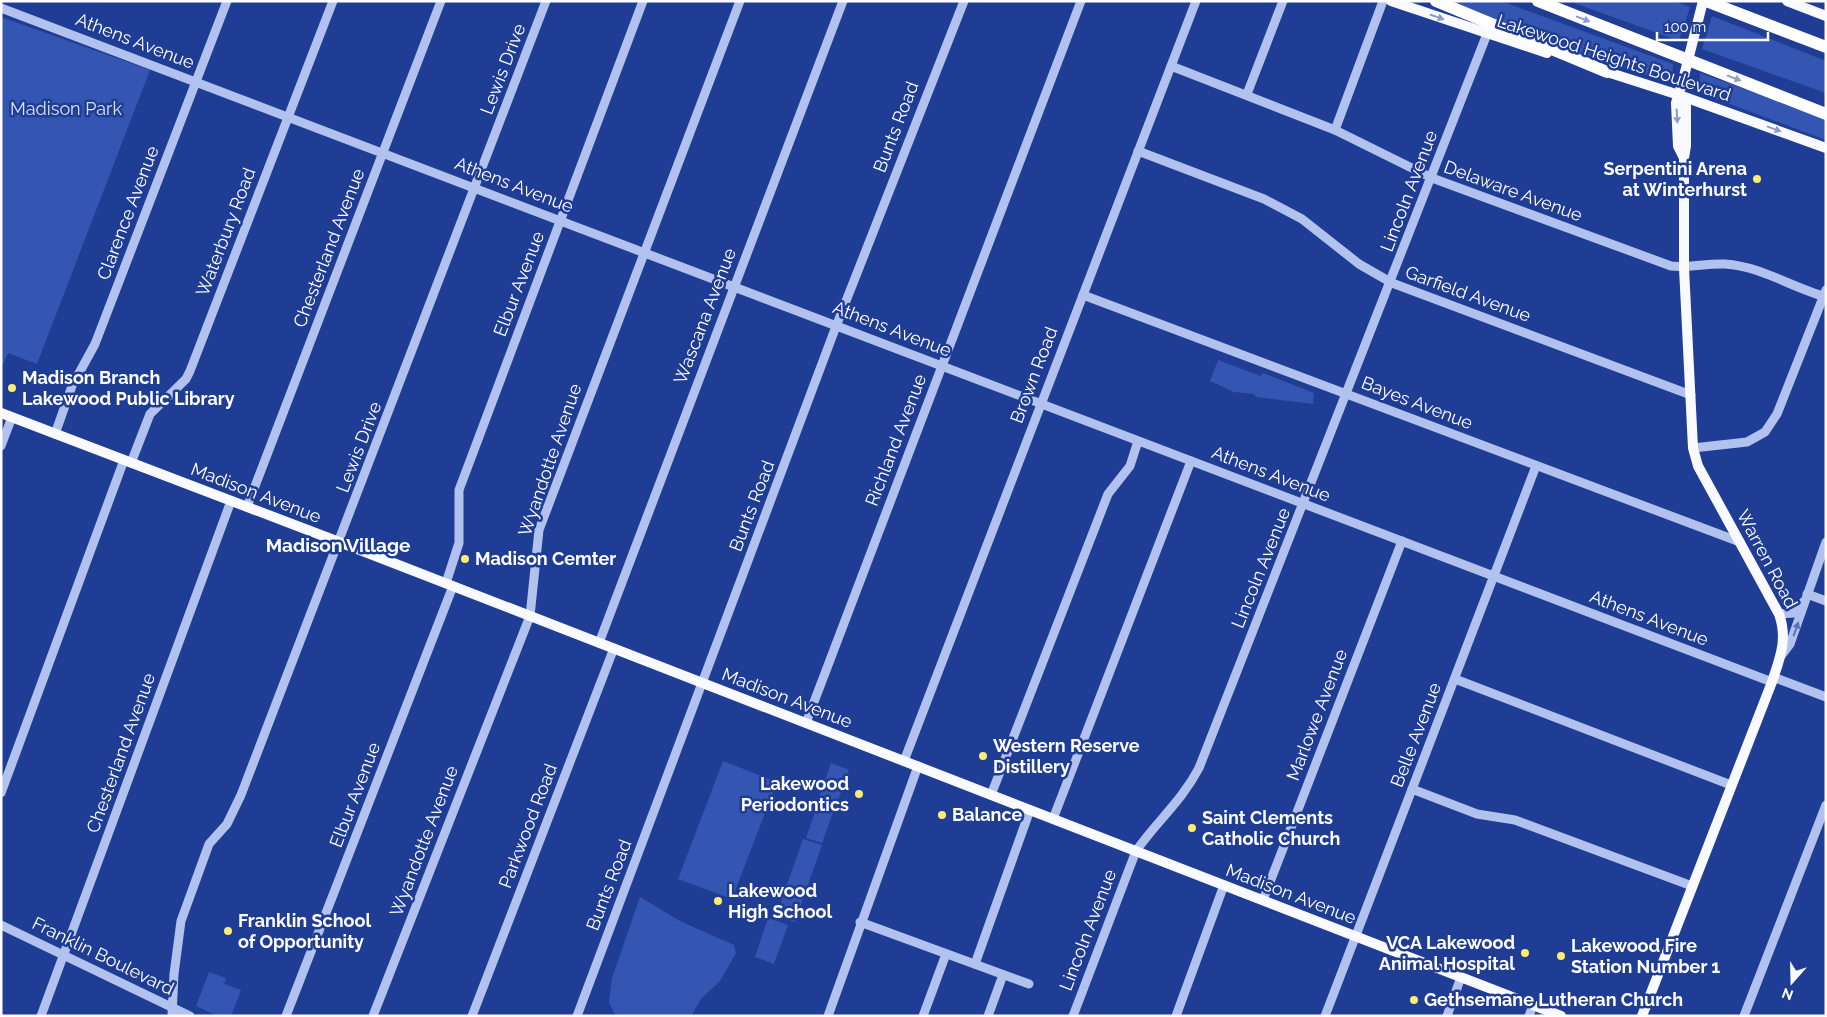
<svg xmlns="http://www.w3.org/2000/svg" width="1827" height="1017" viewBox="0 0 1827 1017" font-family="Raleway,sans-serif">
<style>
.green{fill:#3455b1}
.lines{fill:none;stroke-linecap:round;stroke-linejoin:round}
.minor{stroke:#b2c2ee;stroke-width:9}
.major{stroke:#f9faff;stroke-width:10}
.highway{stroke:#fff;stroke-width:12}
.major-bridge{stroke:#f9faff;stroke-width:10}
.oneway{fill:#8c9cca}
.oneway2{fill:#8f9eca}
.oneway3{fill:#5a72b8}
.poi-dot{fill:#fced72;stroke:#1f3d94;stroke-width:2}
.labels{text-anchor:middle;stroke-width:5;stroke-linejoin:round;paint-order:stroke}
.street-label{font-size:18px;fill:#fff;stroke:#1f3d94}
.park-label{font-size:18px;fill:#d8e1fa;stroke:#1f3d94}
.poi-label{font-size:18px;font-weight:bold;fill:#fff;stroke:#1f3d94;text-anchor:start}
.neighbourhood-label{font-size:19px;font-weight:bold;fill:#fff;stroke:#1f3d94}
</style>
<rect width="100%" height="100%" fill="#1f3d94"/>
<g class="green">
<path d="M1446,1H1501L1673,64L1672,79L1667,82L1571,50Z"/>
<path d="M1569,1H1673L1690,7L1679,41Z"/>
<path d="M1712,16L1826,61V93L1702,49Z"/>
<path d="M1,17L150,70L37,364L8,353L1,369Z"/>
<path d="M1700,73L1826,118V140L1708,96L1699,91Z"/>
<path d="M1218,360L1261,376L1263,373L1314,393L1313,404L1256,397L1254,394L1234,392L1210,381Z"/>
<path d="M723,761L777,782L732,899L678,879Z"/>
<path d="M831,763L849,770L836,806L818,800Z"/>
<path d="M819,801L835,807L822,843L806,838Z"/>
<path d="M803,839L822,845L795,922L776,916Z"/>
<path d="M640,897L680,921L734,945L736,953L720,981L701,999L691,1016H616L609,1003L612,978Z"/>
<path d="M768,918L788,925L774,964L755,957Z"/>
<path d="M209,972L226,978L224,984L241,990L231,1016H217L196,1006Z"/>
</g>
<g class="lines">
<g class="minor">
<path d="M1,8L1772,682"/>
<path d="M1171,66L1335,130L1432,178L1671,266C1689,268 1707,263 1725,264C1760,266 1793,288 1826,297"/>
<path d="M1247,94L1283,1"/>
<path d="M1335,130L1383,1"/>
<path d="M1138,151L1264,199L1302,219L1359,264L1392,283L1691,395"/>
<path d="M1083,295L1740,542"/>
<path d="M55,434L72,386L95,344L227,1"/>
<path d="M1,446L12,417"/>
<path d="M1693,448L1747,442L1765,432L1777,414L1826,290"/>
<path d="M131,463L150,414L186,379L190,371L333,1"/>
<path d="M247,507L441,1"/>
<path d="M446,583L459,543V490L643,1"/>
<path d="M1807,594L1826,601"/>
<path d="M1779,614L1794,613L1803,602"/>
<path d="M599,643L843,1"/>
<path d="M1781,656L1790,644L1826,542"/>
<path d="M1773,677L1826,697"/>
<path d="M1455,679L1731,785"/>
<path d="M806,723L1081,1"/>
<path d="M904,761L1196,1"/>
<path d="M1412,789L1477,814L1515,820L1692,886"/>
<path d="M1,793L124,460"/>
<path d="M991,795L1108,494L1130,466L1138,441"/>
<path d="M1053,819L1191,461"/>
<path d="M1263,900L1402,541"/>
<path d="M860,922L1029,984"/>
<path d="M1,925L190,1016"/>
<path d="M975,964L1030,810"/>
<path d="M41,1016L231,501"/>
<path d="M172,1016L174,974L181,921L209,844L227,824L241,795L546,1"/>
<path d="M286,1016L453,586"/>
<path d="M373,1016L530,616L539,530L740,1"/>
<path d="M472,1016L614,648"/>
<path d="M577,1016L835,329L964,1"/>
<path d="M828,1016L918,766"/>
<path d="M923,1016L946,954"/>
<path d="M988,1016L1003,975"/>
<path d="M1073,1016L1136,851C1158,820 1181,802 1199,768L1487,34"/>
<path d="M1176,1016L1224,885"/>
<path d="M1325,1016L1536,466"/>
<path d="M1447,1016L1461,977"/>
<path d="M1529,1016L1533,1005"/>
<path d="M1744,1016L1826,805"/>
</g>
<g class="major">
<path d="M1391,1L1547,53"/>
<path d="M1787,1L1826,16"/>
<path d="M1601,70L1679,95L1826,148"/>
<path d="M1683,80L1676,103L1678,146L1684,158"/>
<path d="M1,413L347,545L1561,1016"/>
<path d="M1642,1016L1772,682C1780,658 1788,639 1779,614L1698,466L1693,448L1684,268V158L1686,146V104L1679,95"/>
</g>
<g class="highway">
<path d="M1436,1L1607,72"/>
<path d="M1538,1L1826,114"/>
<path d="M1706,1L1826,47"/>
</g>
<path class="major-bridge" d="M1683,80L1703,1"/>
</g>
<defs><path id="oneway-solid" d="M-6-.8H1V-3.2L6.5 0L1 3.2V.8H-6Z" transform="scale(1.25)"/></defs>
<g class="oneway">
<use href="#oneway-solid" transform="translate(1437 17) rotate(19)"/>
<use href="#oneway-solid" transform="translate(1677 116) rotate(87)"/>
<use href="#oneway-solid" transform="translate(1774 129) rotate(20)"/>
</g>
<g class="oneway2">
<use href="#oneway-solid" transform="translate(1583 19) rotate(21)"/>
<use href="#oneway-solid" transform="translate(1734 78) rotate(21)"/>
</g>
<use class="oneway3" href="#oneway-solid" transform="translate(1796 629) rotate(-70)"/>
<g class="poi-dot">
<circle cx="1757" cy="179" r="5"/>
<circle cx="12" cy="388" r="5"/>
<circle cx="465" cy="559" r="5"/>
<circle cx="983" cy="756" r="5"/>
<circle cx="859" cy="794" r="5"/>
<circle cx="942" cy="815" r="5"/>
<circle cx="1192" cy="828" r="5"/>
<circle cx="718" cy="901" r="5"/>
<circle cx="228" cy="931" r="5"/>
<circle cx="1525" cy="953" r="5"/>
<circle cx="1561" cy="956" r="5"/>
<circle cx="1414" cy="1000" r="5"/>
</g>
<g class="labels">
<g class="street-label">
<text transform="translate(135 41) rotate(21)" y="6">Athens Avenue</text>
<text transform="translate(1614 58) rotate(18)" y="6">Lakewood Heights Boulevard</text>
<text transform="translate(503 69) rotate(-69)" y="6">Lewis Drive</text>
<text transform="translate(896 127) rotate(-69)" y="6">Bunts Road</text>
<text transform="translate(514 185) rotate(21)" y="6">Athens Avenue</text>
<text transform="translate(1409 191) rotate(-69)" y="6">Lincoln Avenue</text>
<text transform="translate(1513 191) rotate(20)" y="6">Delaware Avenue</text>
<text transform="translate(128 213) rotate(-69)" y="6">Clarence Avenue</text>
<text transform="translate(226 232) rotate(-69)" y="6">Waterbury Road</text>
<text transform="translate(329 248) rotate(-69)" y="6">Chesterland Avenue</text>
<text transform="translate(519 284) rotate(-69)" y="6">Elbur Avenue</text>
<text transform="translate(1468 294) rotate(20)" y="6">Garfield Avenue</text>
<text transform="translate(705 316) rotate(-69)" y="6">Wascana Avenue</text>
<text transform="translate(892 329) rotate(21)" y="6">Athens Avenue</text>
<text transform="translate(1034 375) rotate(-69)" y="6">Brown Road</text>
<text transform="translate(1417 403) rotate(21)" y="6">Bayes Avenue</text>
<text transform="translate(896 440) rotate(-69)" y="6">Richland Avenue</text>
<text transform="translate(359 447) rotate(-69)" y="6">Lewis Drive</text>
<text transform="translate(550 460) rotate(-71)" y="6">Wyandotte Avenue</text>
<text transform="translate(1271 474) rotate(21)" y="6">Athens Avenue</text>
<text transform="translate(256 493) rotate(21)" y="6">Madison Avenue</text>
<text transform="translate(752 506) rotate(-69)" y="6">Bunts Road</text>
<text transform="translate(1767 559) rotate(62)" y="6">Warren Road</text>
<text transform="translate(1261 568) rotate(-68)" y="6">Lincoln Avenue</text>
<text transform="translate(1649 618) rotate(21)" y="6">Athens Avenue</text>
<text transform="translate(787 698) rotate(21)" y="6">Madison Avenue</text>
<text transform="translate(1317 715) rotate(-69)" y="6">Marlowe Avenue</text>
<text transform="translate(1416 735) rotate(-69)" y="6">Belle Avenue</text>
<text transform="translate(121 753) rotate(-70)" y="6">Chesterland Avenue</text>
<text transform="translate(355 795) rotate(-69)" y="6">Elbur Avenue</text>
<text transform="translate(528 826) rotate(-69)" y="6">Parkwood Road</text>
<text transform="translate(424 841) rotate(-69)" y="6">Wyandotte Avenue</text>
<text transform="translate(609 885) rotate(-69)" y="6">Bunts Road</text>
<text transform="translate(1291 894) rotate(21)" y="6">Madison Avenue</text>
<text transform="translate(1088 930) rotate(-69)" y="6">Lincoln Avenue</text>
<text transform="translate(103 956) rotate(26)" y="6">Franklin Boulevard</text>
</g>
<g class="park-label">
<text x="66" y="115">Madison Park</text>
</g>
<g class="poi-label">
<text x="1747" y="175" text-anchor="end">Serpentini Arena<tspan x="1747" dy="21">at Winterhurst</tspan></text>
<text x="22" y="384">Madison Branch<tspan x="22" dy="21">Lakewood Public Library</tspan></text>
<text x="475" y="565">Madison Cemter</text>
<text x="993" y="752">Western Reserve<tspan x="993" dy="21">Distillery</tspan></text>
<text x="849" y="790" text-anchor="end">Lakewood<tspan x="849" dy="21">Periodontics</tspan></text>
<text x="952" y="821">Balance</text>
<text x="1202" y="824">Saint Clements<tspan x="1202" dy="21">Catholic Church</tspan></text>
<text x="728" y="897">Lakewood<tspan x="728" dy="21">High School</tspan></text>
<text x="238" y="927">Franklin School<tspan x="238" dy="21">of Opportunity</tspan></text>
<text x="1515" y="949" text-anchor="end">VCA Lakewood<tspan x="1515" dy="21">Animal Hospital</tspan></text>
<text x="1571" y="952">Lakewood Fire<tspan x="1571" dy="21">Station Number 1</tspan></text>
<text x="1424" y="1006">Gethsemane Lutheran Church</text>
</g>
<g class="neighbourhood-label">
<text x="338" y="552">Madison Village</text>
</g>
</g>
<rect width="1827" height="1017" fill="none" stroke="#ffffff" stroke-width="5"/>
<g transform="translate(1792 982) rotate(200)" stroke="#1f3d94" stroke-width="4" paint-order="stroke">
<path d="M0-4L9 19L0 12L-9 19Z" fill="#ffffff"/>
<text y="-8" font-size="14" font-weight="bold" text-anchor="middle" fill="#ffffff">N</text>
</g>
<path d="M1657 32v8h111v-8" fill="none" stroke="#ffffff" stroke-width="2.5"/>
<text x="1664" y="32" font-size="15" fill="#ffffff" stroke="#1f3d94" stroke-width="4" paint-order="stroke">100 m</text>
</svg>
